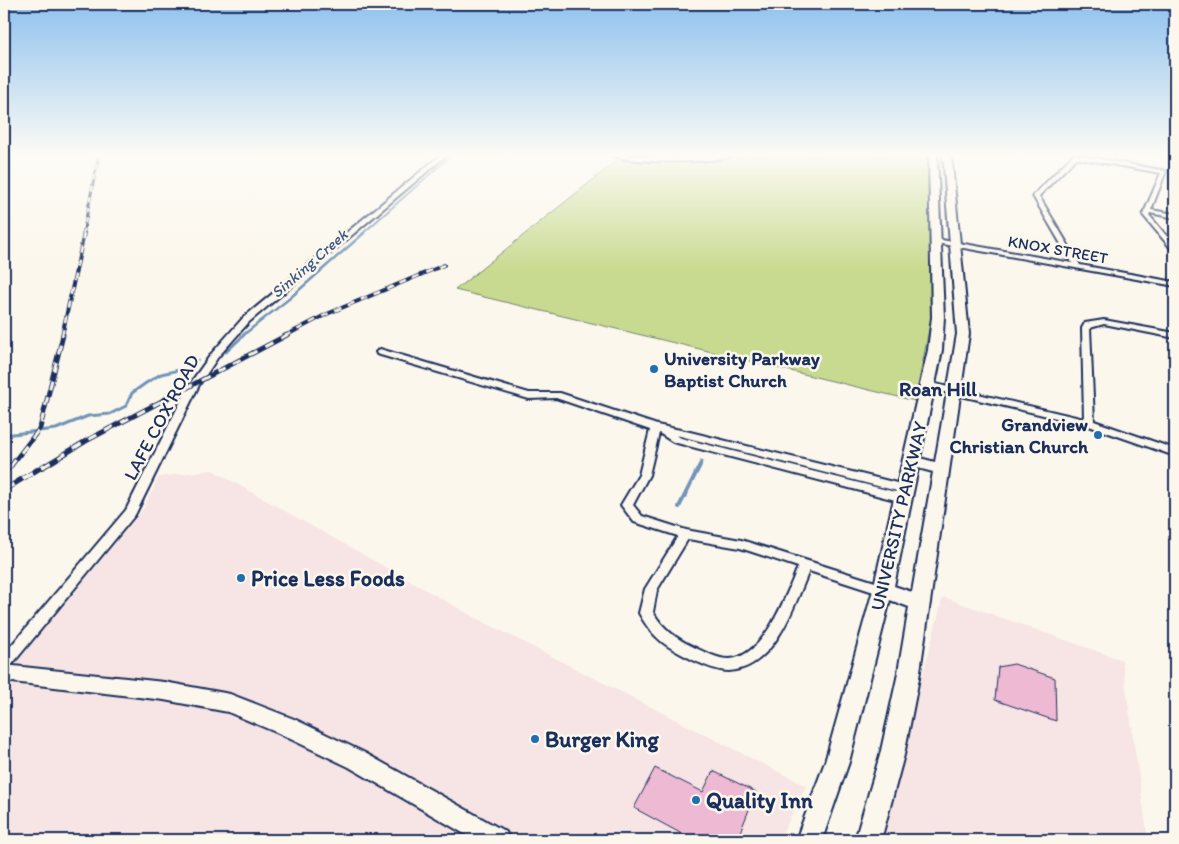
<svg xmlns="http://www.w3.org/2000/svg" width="1179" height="844" viewBox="0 0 1179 844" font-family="Itim,sans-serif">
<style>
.built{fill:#f7e4e4}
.green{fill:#c8da8f;stroke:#728476}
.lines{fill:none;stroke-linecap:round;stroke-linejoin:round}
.stream-far3{stroke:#7194b9;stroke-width:2}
.stream-far2{stroke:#7194b9;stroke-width:2.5}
.stream-far1{stroke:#7194b9;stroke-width:3}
.stream{stroke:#7194b9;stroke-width:4}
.building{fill:#eeb9d3;stroke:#1b2f5e}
.minor-casing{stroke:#1b2f5e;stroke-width:4}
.major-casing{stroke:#1b2f5e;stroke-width:4}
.highway-casing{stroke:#1b2f5e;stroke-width:4}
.minor{fill:#fbf7ec;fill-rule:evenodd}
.major{fill:#fbf7ec;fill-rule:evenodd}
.highway{fill:#fbf7ec;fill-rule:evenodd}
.rail-far3-casing{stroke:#1b2f5e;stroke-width:3}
.rail-far2-casing{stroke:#1b2f5e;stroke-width:4}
.rail-far1-casing{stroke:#1b2f5e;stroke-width:5}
.rail-casing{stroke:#1b2f5e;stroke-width:5.5}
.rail-far3{stroke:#fbf7ec;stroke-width:2;stroke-dasharray:5.5;stroke-linecap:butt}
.rail-far2{stroke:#fbf7ec;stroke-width:2.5;stroke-dasharray:7;stroke-linecap:butt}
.rail-far1{stroke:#fbf7ec;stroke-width:3;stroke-dasharray:9;stroke-linecap:butt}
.rail{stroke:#fbf7ec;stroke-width:4;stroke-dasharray:11;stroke-linecap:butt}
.poi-dot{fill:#1f6fb2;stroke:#fbf7ec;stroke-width:2}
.labels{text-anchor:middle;stroke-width:5;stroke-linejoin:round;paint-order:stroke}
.far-street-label{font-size:16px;fill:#1b2f5e;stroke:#fbf7ec}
.far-water-label{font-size:16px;font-style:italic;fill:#3f5984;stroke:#fbf7ec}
.poi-label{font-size:19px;font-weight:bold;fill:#1b2f5e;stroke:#fbf7ec;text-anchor:start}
.street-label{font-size:19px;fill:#1b2f5e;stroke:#fbf7ec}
.neighbourhood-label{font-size:20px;font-weight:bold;fill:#1b2f5e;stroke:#fbf7ec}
.near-poi-label{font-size:22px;font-weight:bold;fill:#1b2f5e;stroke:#fbf7ec;text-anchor:start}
</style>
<rect width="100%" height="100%" fill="#fbf7ec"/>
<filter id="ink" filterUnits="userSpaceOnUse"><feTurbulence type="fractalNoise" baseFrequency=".02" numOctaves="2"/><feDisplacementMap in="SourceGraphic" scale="10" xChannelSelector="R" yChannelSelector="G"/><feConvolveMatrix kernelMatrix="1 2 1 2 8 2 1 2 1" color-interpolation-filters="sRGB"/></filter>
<g filter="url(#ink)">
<g class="built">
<path d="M212,470L474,617L806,786L779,840H4V677L142,511L159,477Z"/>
<path d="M943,597L1122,660L1148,840H880Z"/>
</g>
<path class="green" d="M625,154H929L931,319L915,401L455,290Z"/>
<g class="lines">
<path class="stream-far3" d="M362,234L453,154"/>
<path class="stream-far2" d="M242,336L290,298L364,233"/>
<g class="stream-far1">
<path d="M226,352L244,335"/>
<path d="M4,435L56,429L88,416L110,414L126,406L132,393L146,383L161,374L184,369L197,360"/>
<path d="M699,467L701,462"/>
</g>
<path class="stream" d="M679,507L700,465"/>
</g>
<g class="building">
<path d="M1014,664L1055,678L1056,721L995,700L998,667Z"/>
<path d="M655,768L703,792L713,771L756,792L737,840H693L634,808Z"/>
</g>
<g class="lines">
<defs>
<g id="minor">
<path d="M4,154H11L4,157Z"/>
<path d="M442,154H448L249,322L218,357L199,385L135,515L9,668L4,670V654L126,510L189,385L212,353L243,318Z"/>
<path d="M609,154L673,158L737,154C717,164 629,164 609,154Z"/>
<path d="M1074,154L1166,171L1151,210L1175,214V218L1150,213L1149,215L1175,246V252L1173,251L1143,215L1161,173L1076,158L1039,196L1080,265L1175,282V286L936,243L933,241L936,239L1072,263L1033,196Z"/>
<path d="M1104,320L1175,333V338L1104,324L1090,328L1094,421L1175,449V456L1086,425L927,388L922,385L927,382L1084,419L1082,328L1085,323Z"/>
<path d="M380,349L529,393H560L657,425L690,432L909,486L911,489L909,492L905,493L676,435L681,438L907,495L909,498L907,501L903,502L673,442L659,433L649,475L633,505L642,516L686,530L741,540L888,586L890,590L888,594L883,595L809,571C794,606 775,668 729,671C717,671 704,665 693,660C667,647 653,639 639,613L645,589L678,536L634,522L621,505L639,475L650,430L556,398L529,399L377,354L376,352ZM688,539L740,548L798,567C786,595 765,657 729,659C719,659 709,654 700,650C680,641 665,632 653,612L657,590Z"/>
</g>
<path id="major" d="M4,665L164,682L230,694L294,719L365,753L506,832L510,840H475L349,767L278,733L228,712L164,700L4,681Z"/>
<path id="highway" d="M929,154H937L944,317L942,350L920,458L935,462L957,334L943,154H951L969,334L919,678L904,755L881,840H855L880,755L897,678L909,607L890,600L849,762L822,840H796L825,762L873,590L928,350L932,317ZM918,468L933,472L912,592L894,586Z"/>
</defs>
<use href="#minor" class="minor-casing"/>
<use href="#major" class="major-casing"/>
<use href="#highway" class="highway-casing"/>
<use href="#minor" class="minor"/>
<use href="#major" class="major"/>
<use href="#highway" class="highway"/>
<defs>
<path id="rail-far3" d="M83,234L99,154"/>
<g id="rail-far2">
<path d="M62,336L84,233"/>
<path d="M285,336L327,314L444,265"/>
</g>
<g id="rail-far1">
<path d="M10,467L40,428L63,335"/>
<path d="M43,467L86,441L287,335"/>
</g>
<g id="rail">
<path d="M4,473L11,465"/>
<path d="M4,490L45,465"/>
</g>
</defs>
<use href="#rail-far3" class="rail-far3-casing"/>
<use href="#rail-far2" class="rail-far2-casing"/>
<use href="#rail-far1" class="rail-far1-casing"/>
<use href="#rail" class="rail-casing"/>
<use href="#rail-far3" class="rail-far3"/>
<use href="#rail-far2" class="rail-far2"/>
<use href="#rail-far1" class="rail-far1"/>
<use href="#rail" class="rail"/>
</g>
</g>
<linearGradient id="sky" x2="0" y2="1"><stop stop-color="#8fc2ee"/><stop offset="0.57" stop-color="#fdfbf6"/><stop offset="1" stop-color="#fdfbf6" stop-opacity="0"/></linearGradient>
<rect width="1179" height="272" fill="url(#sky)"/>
<g class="poi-dot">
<circle cx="654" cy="369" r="5"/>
<circle cx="1098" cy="435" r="5"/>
<circle cx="241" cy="578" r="5"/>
<circle cx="535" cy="739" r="5"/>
<circle cx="696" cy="800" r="5"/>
</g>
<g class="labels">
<g class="far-street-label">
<text transform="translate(1058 249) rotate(10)" y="6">KNOX STREET</text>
</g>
<g class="far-water-label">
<text transform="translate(309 263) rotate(-41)" y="6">Sinking Creek</text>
</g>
<g class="poi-label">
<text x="664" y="365">University Parkway<tspan x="664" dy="22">Baptist Church</tspan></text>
<text x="1088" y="431" text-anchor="end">Grandview<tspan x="1088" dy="22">Christian Church</tspan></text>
</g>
<g class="street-label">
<text transform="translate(161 417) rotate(-62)" y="7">LAFE COX ROAD</text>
<text transform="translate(898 516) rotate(-77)" y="7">UNIVERSITY PARKWAY</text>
</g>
<g class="neighbourhood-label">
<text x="938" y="396">Roan Hill</text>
</g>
<g class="near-poi-label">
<text x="251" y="586">Price Less Foods</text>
<text x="545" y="747">Burger King</text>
<text x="706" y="808">Quality Inn</text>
</g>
</g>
<rect width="1179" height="844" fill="none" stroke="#fbf7ec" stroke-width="20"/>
<rect x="10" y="10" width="1159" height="824" fill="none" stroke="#1b2f5e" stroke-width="2" filter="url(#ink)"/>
</svg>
